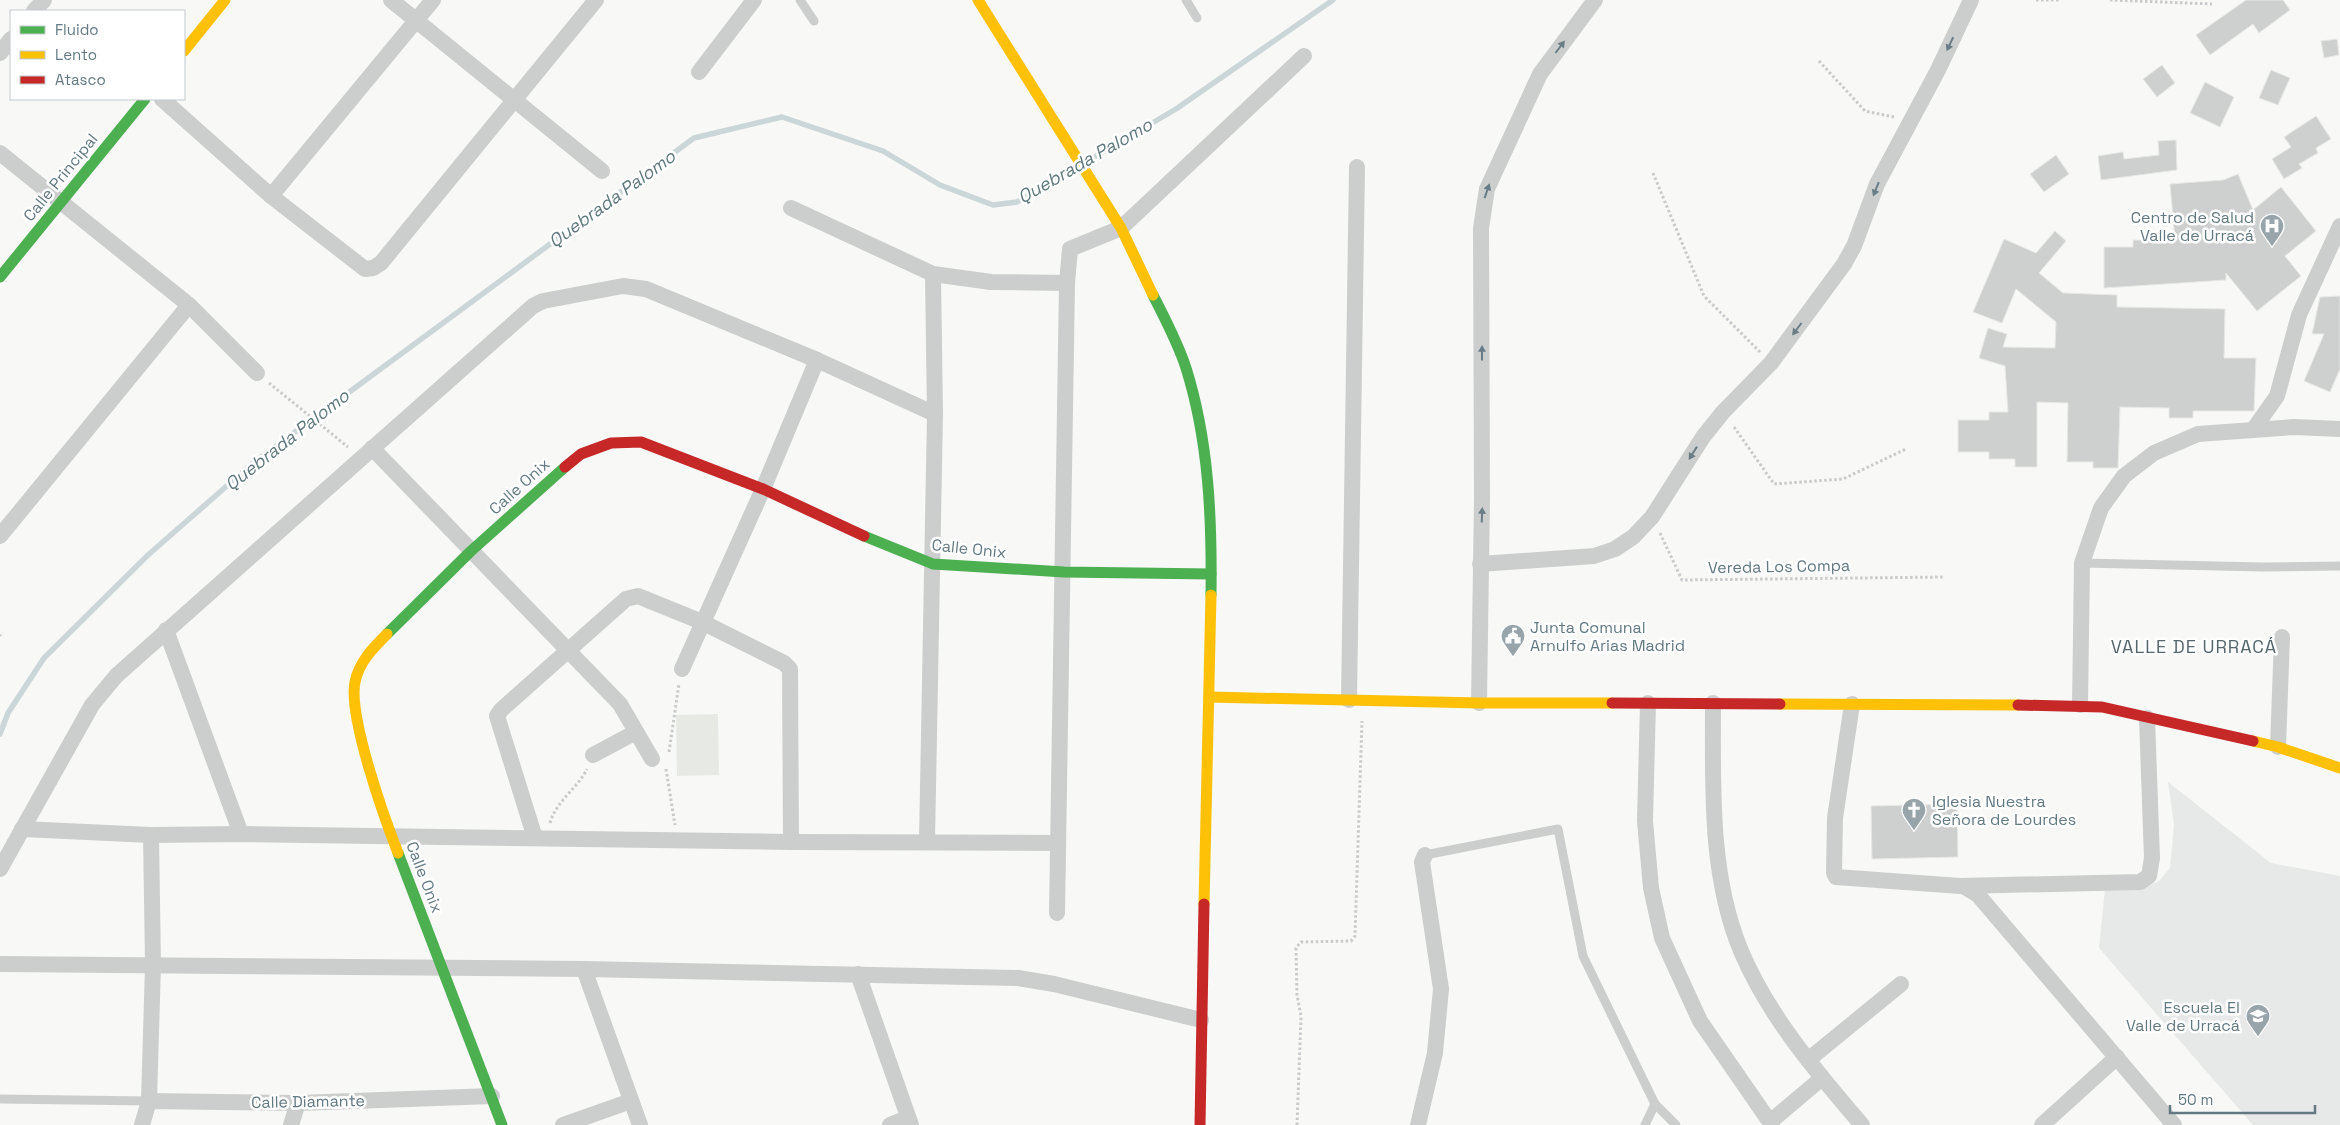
<svg xmlns="http://www.w3.org/2000/svg" width="2340" height="1125" viewBox="0 0 2340 1125" font-family="'Space Grotesk',sans-serif">
<style>
.built{fill:#e7e8e8}
.green{fill:#e7eae4}
.lines{fill:none;stroke-linecap:round;stroke-linejoin:round}
.stream{stroke:#cad6d7;stroke-width:5.5}
.building{fill:#ced0d0;stroke:#e8e8e6}
.path{stroke:#c9cacb;stroke-width:3;stroke-dasharray:2.5 2.5;stroke-linecap:butt}
.lane{stroke:#cccece;stroke-width:9}
.street{stroke:#cccece;stroke-width:16}
.fast{stroke:#4caf50;stroke-width:11}
.slow{stroke:#ffc107;stroke-width:11}
.jam{stroke:#c62828;stroke-width:11}
.oneway{fill:#687d86}
.labels{text-anchor:middle;stroke-width:5;stroke-linejoin:round;paint-order:stroke}
.street-label{font-size:16px;fill:#637982;stroke:#fff}
.poi-label{font-size:16px;fill:#637982;stroke:#fff;text-anchor:end}
.water-label{font-size:18px;font-style:italic;fill:#5e787c;stroke:#fff}
.neighbourhood-label{font-size:18px;letter-spacing:1px;fill:#55666d;stroke:#fff}
</style>
<rect width="100%" height="100%" fill="#f8f8f7"/>
<path class="built" d="M2168,782L2271,863L2340,876V1125H2253L2099,948L2105,889H2142L2159,881L2170,868L2174,825Z"/>
<path class="green" d="M718,714L719,775L677,776L676,715Z"/>
<g class="lines">
<g class="stream">
<path d="M1086,162L1176,109L1333,0"/>
<path d="M0,734L8,713L44,658L148,555L253,463L694,138L782,117L883,151L940,185L993,205L1017,202L1076,167"/>
</g>
</g>
<g class="building">
<path d="M2246,0H2283L2290,10L2259,33L2253,24L2210,55L2196,35Z"/>
<path d="M2337,39L2339,55L2324,58L2321,41Z"/>
<path d="M2162,65L2175,83L2157,97L2143,79Z"/>
<path d="M2271,70L2290,78L2278,105L2259,98Z"/>
<path d="M2205,82L2234,97L2220,127L2190,113Z"/>
<path d="M2316,116L2331,139L2316,148L2318,153L2299,164L2302,168L2284,179L2272,159L2291,147L2284,137Z"/>
<path d="M2176,140L2177,170L2101,180L2098,156L2123,152L2124,159L2159,155L2158,141Z"/>
<path d="M2056,155L2069,174L2044,192L2030,174Z"/>
<path d="M2238,174L2253,210L2281,187L2316,231L2285,256L2301,276L2257,311L2226,273V280L2104,288V247H2133V240H2175L2170,184L2223,180Z"/>
<path d="M2055,231L2066,241L2039,273L2063,293L2117,295V307L2225,309L2224,358H2256L2254,411H2193V418H2169V408L2120,407L2118,468H2093V462H2067L2068,403L2037,402V467H2015V459H1989V452H1958V420H1989V412H2008L2005,366L1979,358L1988,328L2007,334L2003,347L2055,348L2056,322L2016,289L2002,323L1973,312L2004,239L2036,253Z"/>
<path d="M2340,296V369L2330,392L2304,381L2324,334H2312L2320,297Z"/>
<path d="M1957,804L1958,857L1872,859L1871,806Z"/>
</g>
<g class="lines">
<g class="path">
<path d="M2036,0H2061"/>
<path d="M2110,0L2212,4"/>
<path d="M1819,61L1865,111L1894,117"/>
<path d="M1653,173L1704,296L1760,352"/>
<path d="M269,383L348,447"/>
<path d="M1734,427L1774,484L1843,479L1906,449"/>
<path d="M1660,533L1682,580L1945,577"/>
<path d="M0,635L1,636"/>
<path d="M669,752L679,684"/>
<path d="M666,769L675,825"/>
<path d="M550,823C556,801 577,789 587,769"/>
<path d="M1297,1125L1301,1016L1297,995L1296,948L1301,942L1351,941L1355,936L1362,721"/>
</g>
<g class="lane">
<path d="M800,0L814,21"/>
<path d="M1186,0L1197,18"/>
<path d="M2082,563L2263,567L2340,566"/>
<path d="M1425,855L1558,829L1583,956L1655,1104L1676,1125"/>
<path d="M0,1099L149,1101"/>
<path d="M1645,1125L1655,1104"/>
</g>
<g class="street">
<path d="M391,0L602,171"/>
<path d="M34,11L44,0"/>
<path d="M0,53L11,39"/>
<path d="M699,72L754,0"/>
<path d="M162,99L271,196L365,269L373,268L381,263L596,0"/>
<path d="M0,153L189,305L257,373"/>
<path d="M271,196L433,0"/>
<path d="M791,208L933,274L991,282L1067,283"/>
<path d="M2253,430L2277,396L2299,315L2340,226"/>
<path d="M372,448L620,704L652,759"/>
<path d="M0,536L189,305"/>
<path d="M1480,564L1594,556L1615,549L1633,537L1652,517L1703,437L1723,412L1771,363L1844,264L1854,246L1877,184L1938,70L1971,0"/>
<path d="M166,630L241,834"/>
<path d="M682,669L763,489L817,360"/>
<path d="M1349,700L1357,167"/>
<path d="M1479,703L1482,496L1481,228L1487,189L1540,74L1595,0"/>
<path d="M1648,703L1645,821L1651,888L1662,938L1700,1021L1772,1125"/>
<path d="M1713,703C1713,785 1709,874 1741,951C1769,1017 1816,1071 1862,1125"/>
<path d="M1852,704L1835,818L1834,873L1836,877L1960,886L2140,882L2149,876L2152,858L2147,718"/>
<path d="M2080,705L2082,563L2101,508L2124,476L2154,453L2198,434L2294,427L2340,429"/>
<path d="M2278,747L2282,637"/>
<path d="M593,755L636,732"/>
<path d="M22,829L151,835L241,834L791,842L1058,843"/>
<path d="M535,838L497,716L501,710L626,599L638,596L702,622L784,663L790,669L791,842"/>
<path d="M927,841L935,414L933,274"/>
<path d="M0,869L92,705L116,676L533,306L543,301L623,286L646,289L817,360L935,414"/>
<path d="M1963,886L1978,895L2174,1125"/>
<path d="M1057,913L1067,283L1070,249L1121,228L1304,56"/>
<path d="M0,964L584,969L1018,978L1054,984L1201,1020"/>
<path d="M584,969L640,1125"/>
<path d="M858,974L911,1125"/>
<path d="M1808,1060L1901,984"/>
<path d="M149,1101L153,965L151,835"/>
<path d="M1770,1122L1822,1078"/>
<path d="M142,1125L149,1101L298,1103L492,1096"/>
<path d="M291,1125L298,1103"/>
<path d="M563,1125L631,1101"/>
<path d="M890,1125L908,1118"/>
<path d="M1418,1125L1435,1053L1441,989L1422,862L1425,855"/>
<path d="M2042,1125L2117,1057"/>
</g>
<g class="fast">
<path d="M0,277L145,99"/>
<path d="M1153,295C1165,319 1178,343 1186,368C1209,441 1212,519 1211,595"/>
<path d="M864,536L933,564L1064,572L1211,574"/>
<path d="M387,634L471,551L565,467"/>
<path d="M398,853L502,1125"/>
</g>
<g class="slow">
<path d="M978,0L1121,228L1153,295"/>
<path d="M184,51L225,0"/>
<path d="M387,634C373,648 359,662 355,682C348,716 384,817 398,853"/>
<path d="M1209,697L1479,703H1612"/>
<path d="M1780,704L2018,705"/>
<path d="M2253,741L2278,747L2340,768"/>
<path d="M1204,904L1211,595"/>
</g>
<g class="jam">
<path d="M565,467L581,454L611,443L641,442L763,489L864,536"/>
<path d="M1612,703L1780,704"/>
<path d="M2018,705L2102,707L2253,741"/>
<path d="M1200,1125L1204,904"/>
</g>
</g>
<defs><path id="oneway-solid" d="M-6-.8H1V-3.2L6.5 0L1 3.2V.8H-6Z" transform="scale(1.25)"/></defs>
<g class="oneway">
<use href="#oneway-solid" transform="translate(1950 44) rotate(115)"/>
<use href="#oneway-solid" transform="translate(1560 47) rotate(-53)"/>
<use href="#oneway-solid" transform="translate(1876 189) rotate(112)"/>
<use href="#oneway-solid" transform="translate(1487 191) rotate(-71)"/>
<use href="#oneway-solid" transform="translate(1797 329) rotate(127)"/>
<use href="#oneway-solid" transform="translate(1482 353) rotate(-90)"/>
<use href="#oneway-solid" transform="translate(1693 453) rotate(122)"/>
<use href="#oneway-solid" transform="translate(1482 515) rotate(-88)"/>
</g>
<defs>
<symbol id="hospital-pin" viewBox="-11 -11 22 30"><path d="M0 17L-7.5 6A9.5 9.5 0 1 1 7.5 6Z" fill="#97a5ab" stroke="#fff"/><path d="M-5-5h3v3.5h4V-5h3V5h-3V1.5h-4V5h-3Z" fill="#fff"/></symbol>
<symbol id="civic-pin" viewBox="-11 -11 22 30"><path d="M0 17L-7.5 6A9.5 9.5 0 1 1 7.5 6Z" fill="#97a5ab" stroke="#fff"/><path d="M-.6-6.5H3V-4.5H.6V-3L4-1V1h2V6H-6V1h2V-1L-.6-3ZM-1.2 2.5V6h2.4V2.5Z" fill="#fff"/></symbol>
<symbol id="church-pin" viewBox="-11 -11 22 30"><path d="M0 17L-7.5 6A9.5 9.5 0 1 1 7.5 6Z" fill="#97a5ab" stroke="#fff"/><path d="M-1.2-6h2.4v3.5h3.3v2.4h-3.3V6h-2.4V-.1h-3.3v-2.4h3.3Z" fill="#fff"/></symbol>
<symbol id="school-pin" viewBox="-11 -11 22 30"><path d="M0 17L-7.5 6A9.5 9.5 0 1 1 7.5 6Z" fill="#97a5ab" stroke="#fff"/><path d="M0-5L7-2L0 1L-7-2ZM-4 1L0 2.5L4 1V4Q0 6-4 4Z" fill="#fff"/></symbol>
</defs>
<g fill-rule="evenodd">
<use href="#hospital-pin" x="2258" y="212" width="28" height="38"/>
<use href="#civic-pin" x="1499" y="622" width="28" height="38"/>
<use href="#church-pin" x="1900" y="796" width="28" height="38"/>
<use href="#school-pin" x="2244" y="1002" width="28" height="38"/>
</g>
<g class="labels">
<g class="street-label">
<text transform="translate(60 177) rotate(-51)" y="6">Calle Principal</text>
<text transform="translate(519 486) rotate(-42)" y="6">Calle Onix</text>
<text transform="translate(969 548) rotate(6)" y="6">Calle Onix</text>
<text transform="translate(1779 566) rotate(-1)" y="6">Vereda Los Compa</text>
<text transform="translate(425 877) rotate(69)" y="6">Calle Onix</text>
<text transform="translate(308 1101) rotate(-1)" y="6">Calle Diamante</text>
</g>
<g class="poi-label">
<text x="2254" y="223">Centro de Salud<tspan x="2254" dy="18">Valle de Urracá</tspan></text>
<text x="1530" y="633" text-anchor="start">Junta Comunal<tspan x="1530" dy="18">Arnulfo Arias Madrid</tspan></text>
<text x="1932" y="807" text-anchor="start">Iglesia Nuestra<tspan x="1932" dy="18">Señora de Lourdes</tspan></text>
<text x="2240" y="1013">Escuela El<tspan x="2240" dy="18">Valle de Urracá</tspan></text>
</g>
<g class="water-label">
<text transform="translate(1085 161) rotate(-30)" y="6">Quebrada Palomo</text>
<text transform="translate(612 199) rotate(-36)" y="6">Quebrada Palomo</text>
<text transform="translate(287 440) rotate(-38)" y="6">Quebrada Palomo</text>
</g>
<g class="neighbourhood-label">
<text x="2194" y="653">VALLE DE URRACÁ</text>
</g>
</g>
<rect x="10" y="10" width="175" height="90" fill="#ffffff" stroke="#c1c9cd"/>
<rect x="20" y="26" width="25" height="8" fill="#4caf50" stroke="#c1c9cd"/>
<text x="55" y="35" font-size="15" fill="#637982">Fluido</text>
<rect x="20" y="51" width="25" height="8" fill="#ffc107" stroke="#c1c9cd"/>
<text x="55" y="60" font-size="15" fill="#637982">Lento</text>
<rect x="20" y="76" width="25" height="8" fill="#c62828" stroke="#c1c9cd"/>
<text x="55" y="85" font-size="15" fill="#637982">Atasco</text>
<path d="M2170 1105v8h145v-8" fill="none" stroke="#637982" stroke-width="2.5"/>
<text x="2178" y="1105" font-size="15" fill="#637982" stroke="#ffffff" stroke-width="4" paint-order="stroke">50 m</text>
</svg>
